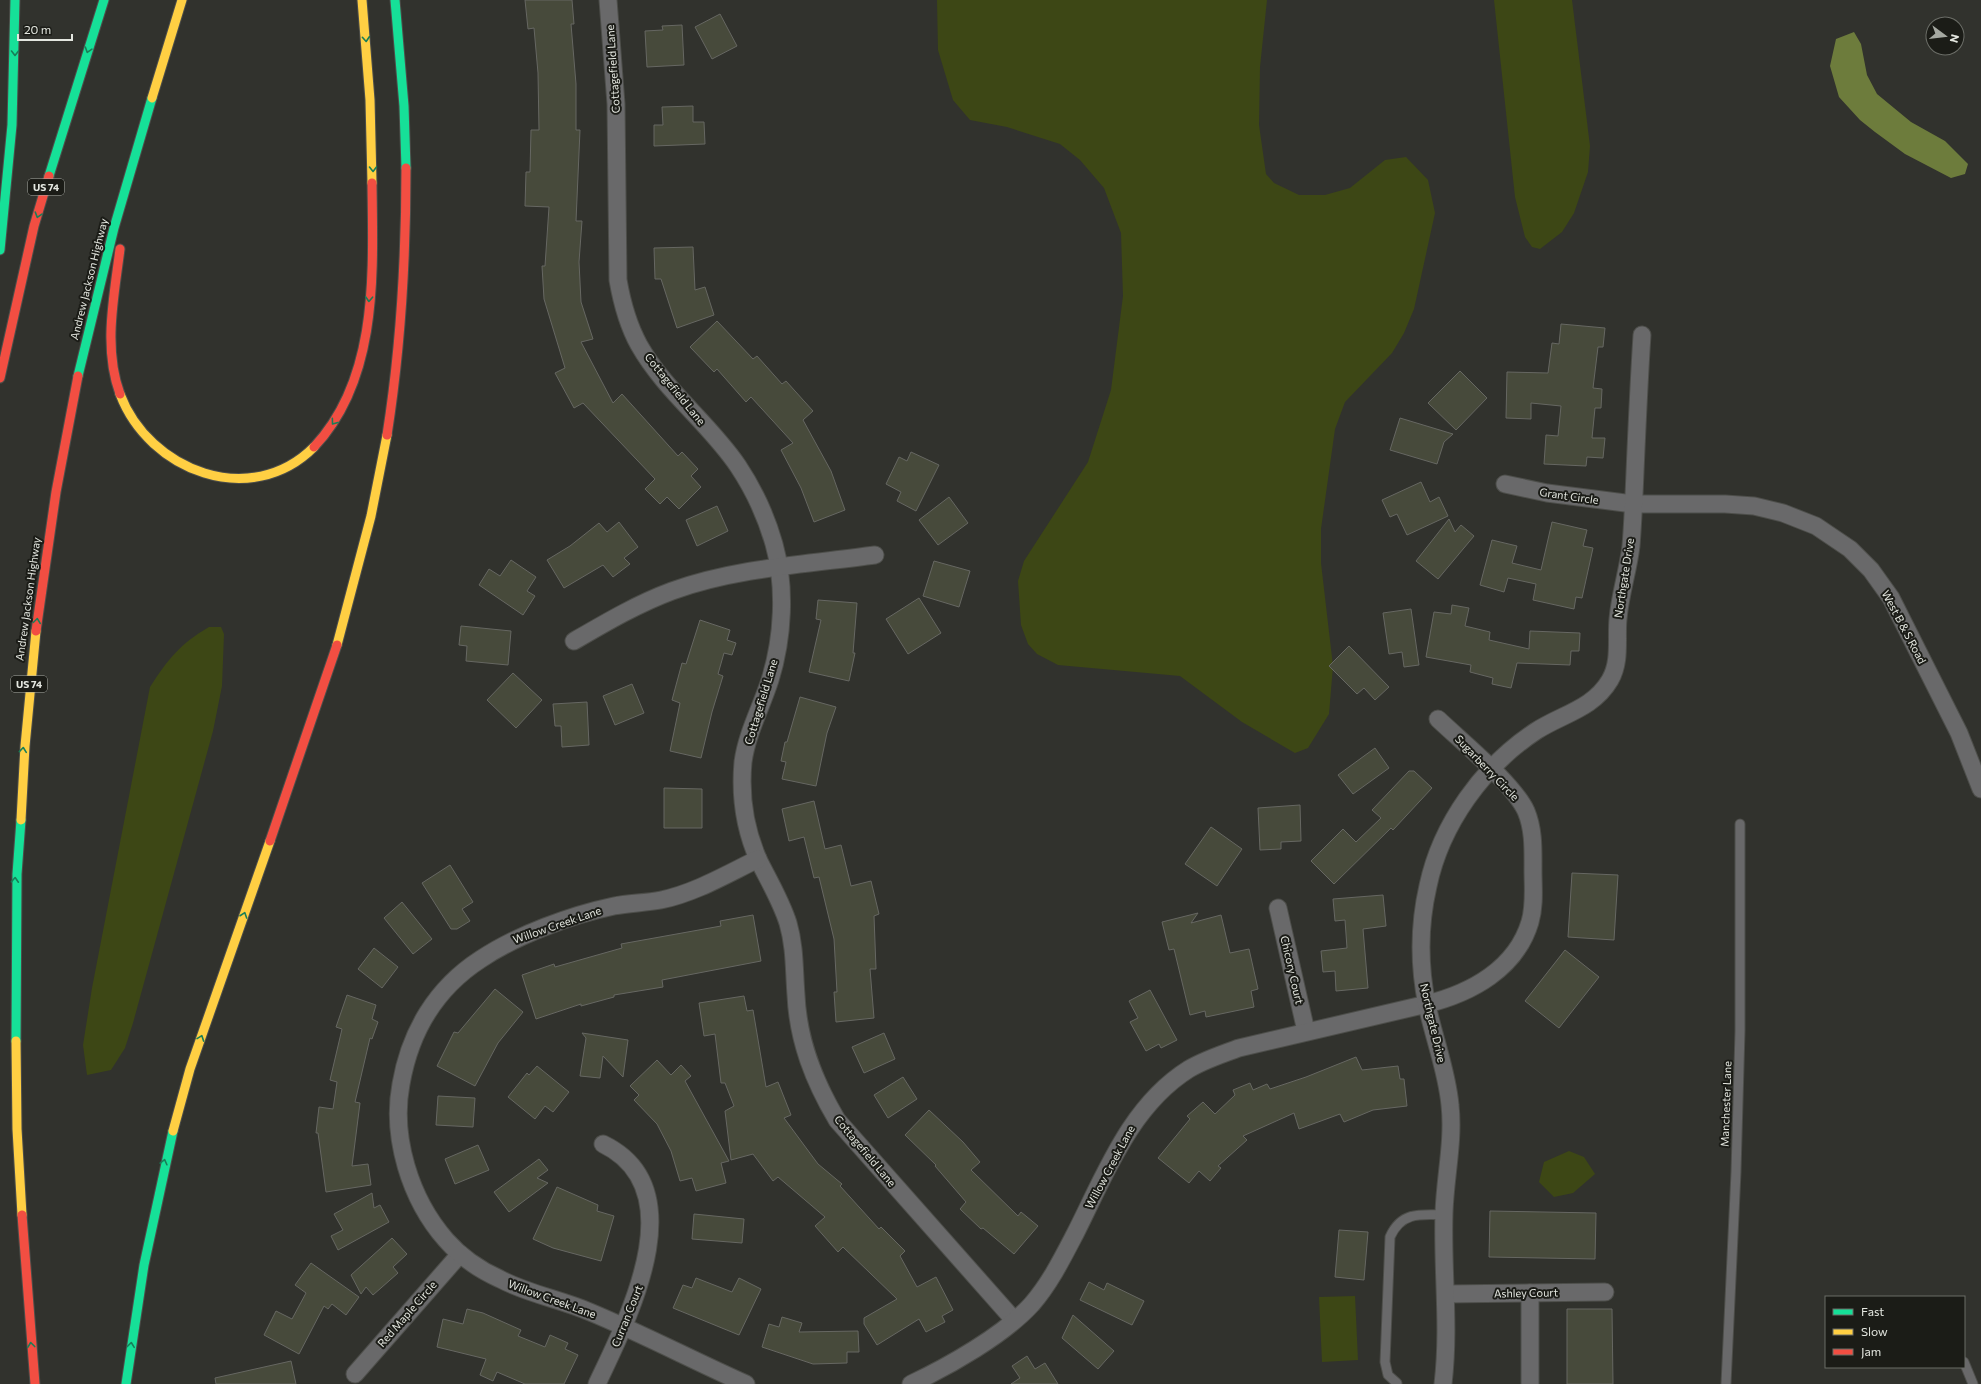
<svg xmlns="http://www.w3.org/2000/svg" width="1981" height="1384" viewBox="0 0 1981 1384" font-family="Commissioner,sans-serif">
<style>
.green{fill:#3d4715}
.water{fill:#6d7c3c}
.building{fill:#474a3b;stroke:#666762}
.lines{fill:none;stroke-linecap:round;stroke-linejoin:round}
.lane-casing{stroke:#4d4e4a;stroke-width:11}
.street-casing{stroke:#4d4e4a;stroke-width:19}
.fast-casing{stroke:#4d4e4a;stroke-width:11}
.slow-casing{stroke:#4d4e4a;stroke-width:11}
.jam-casing{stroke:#4d4e4a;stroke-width:11}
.lane{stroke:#69696a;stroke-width:9}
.street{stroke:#69696a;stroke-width:17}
.fast{stroke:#16e098;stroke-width:9}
.slow{stroke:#ffcf43;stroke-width:9}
.jam{stroke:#f24e42;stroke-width:9}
.oneway{stroke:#187e58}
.labels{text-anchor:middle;stroke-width:4;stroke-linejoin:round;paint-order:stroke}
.shield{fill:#1b1c17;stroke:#a8aaa4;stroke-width:1}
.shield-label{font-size:10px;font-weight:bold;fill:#e4e7e0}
.street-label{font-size:11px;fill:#e4e7e0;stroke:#1b1c17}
</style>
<rect width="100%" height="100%" fill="#31322d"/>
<g class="green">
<path d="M937,0H1267L1260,67L1259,125L1266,174L1274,183L1299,195H1325L1350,188L1385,160L1406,157L1428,180L1435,213L1414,309L1404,333L1392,353L1345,402L1335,429L1321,529V563L1333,666L1329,714L1308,748L1295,753L1242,722L1180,676L1058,665L1037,654L1028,644L1021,625L1018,581L1024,561L1088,462L1111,390L1123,296L1121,233L1104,188L1080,160L1060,144L1007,127L970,120L953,100L938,50Z"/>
<path d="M1494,0H1572L1590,146L1588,172L1574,213L1562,232L1540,249L1532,247L1525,237L1515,197Z"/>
<path d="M209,627H221L224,634L222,686L213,731L133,1023L125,1048L111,1070L87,1075L83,1045L92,988L150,687C168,659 180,644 209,627Z"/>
<path d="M1569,1151L1584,1157L1595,1174L1573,1193L1554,1197L1539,1182L1544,1162Z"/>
<path d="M1355,1296L1358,1360L1322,1362L1319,1297Z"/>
</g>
<path class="water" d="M1854,32L1861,44L1867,75L1877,94L1911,122L1945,141L1968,164L1965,174L1951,178L1905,154L1875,132L1860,120L1839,97L1830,66L1836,39Z"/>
<g class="building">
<path d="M525,0H572L574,24H571L576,84V130H580L576,221H582L579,262L581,302L593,339L581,342L613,403L622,394L678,456L682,452L698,469L691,476L701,487L679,509L667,497L660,504L645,489L655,479L583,403L574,408L555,373L565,368L544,299L542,266H545L549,207L525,206L526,172H530L531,130H539L538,73L534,28L528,29Z"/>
<path d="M720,14L737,46L712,59L695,27Z"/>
<path d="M682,25L684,65L647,67L645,31L663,30L662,26Z"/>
<path d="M693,106V122H704L705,144L654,146V125H663L662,107Z"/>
<path d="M693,247L695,290L705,287L714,315L677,328L661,279H655L654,248Z"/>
<path d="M717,321L753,359L757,356L782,384L786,381L813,411L803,420L831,471L845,510L814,522L801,488L781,450L793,443L751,397L746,402L717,369L714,372L690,347Z"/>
<path d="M1561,324L1605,328L1603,347H1598L1593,388L1602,389L1601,408H1595L1592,438H1605L1603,458L1587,457L1586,466L1544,464L1546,435L1558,436L1561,406L1531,403V419L1506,418L1507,372L1548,373L1552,343L1559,344Z"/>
<path d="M1460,371L1487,398L1456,430L1428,403Z"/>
<path d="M1400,418L1453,434L1444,442L1437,464L1390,450Z"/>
<path d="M911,452L939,465L916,511L897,501L901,492L886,484L899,457L907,461Z"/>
<path d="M1421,482L1430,502L1439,497L1448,516L1407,535L1397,514L1390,517L1382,500Z"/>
<path d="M949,497L968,523L938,545L919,520Z"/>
<path d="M717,506L728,531L697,546L686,520Z"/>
<path d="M1449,519L1455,532L1461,525L1474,536L1438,579L1416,561Z"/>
<path d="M619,522L638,547L624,558L630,564L613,577L603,565L564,588L547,560L570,546L599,523L607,532Z"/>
<path d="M1552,522L1587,530L1583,546L1593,548L1582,598L1576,597L1574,609L1533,600L1536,584L1508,578L1504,592L1480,585L1492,540L1517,546L1512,563L1541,570Z"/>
<path d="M511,560L536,577L527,591L535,596L523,615L479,585L489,569L500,576Z"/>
<path d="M934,561L970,571L959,607L923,596Z"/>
<path d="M919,598L941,633L908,654L886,619Z"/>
<path d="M818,600L857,603L853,653H855L849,681L809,672L821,620L816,619Z"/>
<path d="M1452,605L1469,608L1465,626L1490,632L1489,640L1529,649L1530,631L1580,633L1579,651H1571L1570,665L1517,663L1511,688L1492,684L1493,678L1470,672L1471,665L1426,657L1434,612L1451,614Z"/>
<path d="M1411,609L1419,665L1404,667L1402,652L1389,654L1383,613Z"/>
<path d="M700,620L730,630L727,640L736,643L732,655L724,653L718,674L723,676L712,712L701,758L670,751L680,703L672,700L682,663L686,664Z"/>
<path d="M461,626L511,631L508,665L466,661L467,646L459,645Z"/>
<path d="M1349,646L1389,687L1375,700L1364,688L1357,694L1329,666Z"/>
<path d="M513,673L542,700L516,728L487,700Z"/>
<path d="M632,684L644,713L615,725L603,696Z"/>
<path d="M800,697L836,707L827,733L816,786L782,779L786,762L781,761L785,742H787Z"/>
<path d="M587,702L589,745L562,747L561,726H555L553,704Z"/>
<path d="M1375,748L1389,768L1353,794L1338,775Z"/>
<path d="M1409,771H1414L1432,788L1393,830L1391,828L1334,884L1311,861L1343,829L1356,842L1381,818L1372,810Z"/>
<path d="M664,788L702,789V828H664Z"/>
<path d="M814,801L825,849L841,845L851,886L871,881L879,914L874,916L876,969H870L874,1018L836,1022L834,992H837L834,939L819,877L814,878L804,837L789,841L782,809Z"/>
<path d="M1300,805L1301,841L1281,842V849L1260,850L1258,808Z"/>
<path d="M1211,827L1242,849L1217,886L1185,864Z"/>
<path d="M450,865L473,902L462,909L470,921L457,929H451L422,883Z"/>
<path d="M1572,873L1618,875L1614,940L1568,937Z"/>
<path d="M1383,895L1386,926L1363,929L1368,988L1336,991L1335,971L1323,972L1321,951L1347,948L1345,920L1335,921L1333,899Z"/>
<path d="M402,902L432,939L413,954L384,918Z"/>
<path d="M1198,913L1191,923L1221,915L1230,953L1249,949L1258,989L1251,991L1254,1007L1206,1017L1205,1011L1190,1015L1174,949L1169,950L1162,922Z"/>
<path d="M753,915L761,961L662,980L663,987L614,995V997L581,1006V1004L536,1019L522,975L554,964L555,967L622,948L621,944L721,926L720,921Z"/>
<path d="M374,948L398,967L382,988L358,969Z"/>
<path d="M1565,950L1599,977L1559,1028L1525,1001Z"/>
<path d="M495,989L523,1012L498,1043L475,1086L437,1066L454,1032L458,1033Z"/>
<path d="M1150,990L1177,1040L1161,1048L1159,1044L1146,1051L1130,1022L1138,1018L1129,1001Z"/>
<path d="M347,995L376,1005L372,1019L378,1022L372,1039L370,1038L355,1102L360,1103L352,1166L368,1164L371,1185L326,1192L318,1133H316L319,1107L333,1109L337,1082L330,1080L342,1029L336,1027Z"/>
<path d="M744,996L747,1011L753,1010L766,1087L778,1082L791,1115L784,1118L818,1164L842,1184L840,1186L879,1229L881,1227L905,1251L900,1256L917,1287L936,1277L953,1310L942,1316L945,1322L926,1332L919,1319L877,1345L864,1324V1318L897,1299L843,1247L838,1252L815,1226L825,1217L778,1177L773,1181L753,1154L731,1160L725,1111L734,1106L725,1083H721L715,1034L704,1036L699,1003Z"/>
<path d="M582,1033L628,1040L623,1077L603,1056L600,1078L580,1076L586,1038Z"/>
<path d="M884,1033L895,1059L864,1073L852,1047Z"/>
<path d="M1356,1057L1362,1070L1398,1066L1400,1079H1404L1407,1106L1373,1110L1344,1122L1340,1114L1299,1129L1294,1113L1243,1136L1247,1140L1218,1166L1221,1168L1210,1181L1199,1171L1189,1183L1158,1158L1190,1119L1187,1116L1203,1102L1215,1114L1235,1095L1233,1090L1250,1083L1253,1090L1267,1084L1270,1089L1306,1077Z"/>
<path d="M657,1060L671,1075L681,1065L691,1076L685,1081L729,1161L721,1163L726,1183L696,1191L692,1178L680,1181L671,1151L657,1124L634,1100L639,1095L630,1086Z"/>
<path d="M537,1066L569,1092L553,1112L545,1106L535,1119L508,1097L527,1073L529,1075Z"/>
<path d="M903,1077L917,1099L888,1118L874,1095Z"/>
<path d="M438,1096L475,1098L473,1127L436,1125Z"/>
<path d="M929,1110L963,1142L980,1162L971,1170L1018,1216L1021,1212L1038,1226L1014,1254L983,1228L981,1229L960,1209L966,1202L935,1166L936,1165L905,1135Z"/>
<path d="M478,1145L489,1170L455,1184L445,1159Z"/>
<path d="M539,1159L548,1170L537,1178L548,1183L509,1212L494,1192Z"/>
<path d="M557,1187L598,1205L597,1211L614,1216L601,1261L553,1248L533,1239Z"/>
<path d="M372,1193L374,1208L380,1205L389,1222L338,1250L331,1236L343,1230L334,1214Z"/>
<path d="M1490,1211L1596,1213L1595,1259L1489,1257Z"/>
<path d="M694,1214L744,1219L742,1243L692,1239Z"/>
<path d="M1339,1230L1368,1232L1364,1280L1335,1277Z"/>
<path d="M392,1238L407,1254L393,1267L398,1273L373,1295L366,1287L361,1294L351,1275Z"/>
<path d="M311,1263L359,1297L346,1315L332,1304L328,1309L324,1306L299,1354L264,1335L276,1311L292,1319L306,1293L295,1285Z"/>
<path d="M696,1278L732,1292L739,1278L761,1289L739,1335L673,1308L683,1285L692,1288Z"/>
<path d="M1089,1282L1104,1290L1107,1283L1144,1301L1132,1325L1080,1300Z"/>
<path d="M467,1309L483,1313L521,1330L518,1336L545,1347L550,1335L568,1343L565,1349L578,1355L564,1384H525L497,1372L493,1381L480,1375L486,1359L437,1347L443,1319L463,1324Z"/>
<path d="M1567,1309H1612L1613,1384H1567Z"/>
<path d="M1073,1315L1114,1351L1098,1369L1062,1338Z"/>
<path d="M782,1317L802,1323L799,1332L858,1331L859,1352H847V1363L813,1364L762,1347L769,1324L779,1327Z"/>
<path d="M1027,1356L1035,1369L1045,1363L1058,1384H1011L1020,1378L1012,1366Z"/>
<path d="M291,1361L296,1384H216L215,1378Z"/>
</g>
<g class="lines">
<defs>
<g id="lane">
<path d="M1964,1362L1973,1384"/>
<path d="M1397,1383L1388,1375L1385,1362L1390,1237C1401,1212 1420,1214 1444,1215"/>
<path d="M1726,1384L1736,1172L1740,1031V824"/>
</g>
<g id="street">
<path d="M608,0L616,104L618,280C622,303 628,325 639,345C665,391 709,423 738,466C754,490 766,516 774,544C786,587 783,638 770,680C761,708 747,733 743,762C740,795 745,830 759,861C769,881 781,901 788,923C795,947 794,970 796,995C798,1041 814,1081 837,1120L1014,1320"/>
<path d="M1505,484L1547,493L1633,504H1725L1754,506L1783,513L1816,526L1850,549L1871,570L1891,598L1959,733L1981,789"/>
<path d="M574,641C605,623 637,604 672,591C735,568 809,564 875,555"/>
<path d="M1278,908L1306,1031"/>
<path d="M1446,1294L1605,1292"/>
<path d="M355,1374L460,1254"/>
<path d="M597,1384C627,1320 696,1189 603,1144"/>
<path d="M746,1384C694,1361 643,1334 590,1312C560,1299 528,1294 500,1279C480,1270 460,1256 446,1240C410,1199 391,1137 401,1084C410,1032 436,988 481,959C517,935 571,915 614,906C629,903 645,903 661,900C695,893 727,874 758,859"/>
<path d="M911,1384C949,1366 1004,1335 1032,1304C1050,1283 1062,1259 1075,1234C1105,1175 1130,1106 1189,1069C1204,1060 1222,1054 1239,1048L1427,1004C1471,993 1516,969 1530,922C1535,905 1533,887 1533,871C1533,850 1534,830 1526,811C1513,783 1462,742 1438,719"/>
<path d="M1443,1384C1450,1325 1442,1271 1444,1213C1445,1177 1454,1141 1450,1105C1447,1071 1434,1039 1427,1005C1419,966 1419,925 1428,886C1441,824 1483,766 1536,731C1562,714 1593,709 1610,680C1621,661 1616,639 1618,619C1620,594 1628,571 1631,546C1633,521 1634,496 1635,472C1637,426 1639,381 1642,335"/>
<path d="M1530,1384V1293"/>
</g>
<g id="fast">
<path d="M395,0L404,106L406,168"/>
<path d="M49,176L104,0"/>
<path d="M0,250L12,125L15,0"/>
<path d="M78,376L114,228L152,98"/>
<path d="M16,1041L17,874L21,820"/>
<path d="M126,1384L144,1265L173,1131"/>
</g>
<g id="slow">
<path d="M362,0L370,100L372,183"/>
<path d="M152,98L182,0"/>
<path d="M120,394C149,471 251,510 314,447"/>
<path d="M337,645L371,516L387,435"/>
<path d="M21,820L25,746L36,631"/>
<path d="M16,1041L17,1129L22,1215"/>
<path d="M173,1131L190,1069L270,841"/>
</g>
<g id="jam">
<path d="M120,249C114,297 103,348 120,394"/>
<path d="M0,378L34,226L49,176"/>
<path d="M387,435C401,346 406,257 406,168"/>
<path d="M314,447C379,378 373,272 372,183"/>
<path d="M36,631L56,492L78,376"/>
<path d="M270,841L337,645"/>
<path d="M22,1215L35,1384"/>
</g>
</defs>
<use href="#lane" class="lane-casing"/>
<use href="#street" class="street-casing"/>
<use href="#fast" class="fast-casing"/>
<use href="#slow" class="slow-casing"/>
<use href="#jam" class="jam-casing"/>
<use href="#lane" class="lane"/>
<use href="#street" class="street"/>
<use href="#fast" class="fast"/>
<use href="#slow" class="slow"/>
<use href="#jam" class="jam"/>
</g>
<defs><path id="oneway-chevron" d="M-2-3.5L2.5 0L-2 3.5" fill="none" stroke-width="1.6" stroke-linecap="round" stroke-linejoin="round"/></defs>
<g class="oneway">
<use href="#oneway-chevron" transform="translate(366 39) rotate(86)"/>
<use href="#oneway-chevron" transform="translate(88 50) rotate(108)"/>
<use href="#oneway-chevron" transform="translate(15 53) rotate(90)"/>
<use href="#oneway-chevron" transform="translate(373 169) rotate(89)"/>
<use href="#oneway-chevron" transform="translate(38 215) rotate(107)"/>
<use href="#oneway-chevron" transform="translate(369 299) rotate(93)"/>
<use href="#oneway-chevron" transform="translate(334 422) rotate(126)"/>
<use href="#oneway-chevron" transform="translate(37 621) rotate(-82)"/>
<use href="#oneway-chevron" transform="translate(23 750) rotate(-84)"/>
<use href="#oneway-chevron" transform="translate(15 880) rotate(-87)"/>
<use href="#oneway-chevron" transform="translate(244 915) rotate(-71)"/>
<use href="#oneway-chevron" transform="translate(201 1038) rotate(-70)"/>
<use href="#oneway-chevron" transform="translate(164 1162) rotate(-76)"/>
<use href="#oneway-chevron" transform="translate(31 1345) rotate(-97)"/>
<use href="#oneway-chevron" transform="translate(131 1345) rotate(-83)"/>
</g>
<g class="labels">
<g class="shield">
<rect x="28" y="179" width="36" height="16" rx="3"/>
<rect x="11" y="676" width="36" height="16" rx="3"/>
</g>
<g class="shield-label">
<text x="46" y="191">US 74</text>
<text x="29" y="688">US 74</text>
</g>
<g class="street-label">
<text transform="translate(613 69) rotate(-94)" y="4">Cottagefield Lane</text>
<text transform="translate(89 279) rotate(-76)" y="4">Andrew Jackson Highway</text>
<text transform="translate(675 389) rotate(51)" y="4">Cottagefield Lane</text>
<text transform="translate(1569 496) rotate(8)" y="4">Grant Circle</text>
<text transform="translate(1624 578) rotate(-81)" y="4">Northgate Drive</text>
<text transform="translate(28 599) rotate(-82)" y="4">Andrew Jackson Highway</text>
<text transform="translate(1904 627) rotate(62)" y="4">West B &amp; S Road</text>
<text transform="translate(761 702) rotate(-73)" y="4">Cottagefield Lane</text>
<text transform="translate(1487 768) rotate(46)" y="4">Sugarberry Circle</text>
<text transform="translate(557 925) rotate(-19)" y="4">Willow Creek Lane</text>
<text transform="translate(1292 970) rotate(77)" y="4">Chicory Court</text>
<text transform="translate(1433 1023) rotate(77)" y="4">Northgate Drive</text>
<text transform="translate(1726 1104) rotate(-88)" y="4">Manchester Lane</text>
<text transform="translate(865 1151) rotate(50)" y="4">Cottagefield Lane</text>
<text transform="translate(1110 1167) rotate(-62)" y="4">Willow Creek Lane</text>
<text transform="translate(1526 1293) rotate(-1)" y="4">Ashley Court</text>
<text transform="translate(552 1299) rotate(20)" y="4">Willow Creek Lane</text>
<text transform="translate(407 1314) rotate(-49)" y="4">Red Maple Circle</text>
<text transform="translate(627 1316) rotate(-68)" y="4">Curran Court</text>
</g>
</g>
<rect x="1825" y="1296" width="140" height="72" fill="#1b1c17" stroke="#6b6d67"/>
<rect x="1833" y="1309" width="20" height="6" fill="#16e098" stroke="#6b6d67"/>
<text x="1861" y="1316" font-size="12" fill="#e4e7e0">Fast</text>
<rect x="1833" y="1329" width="20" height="6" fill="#ffcf43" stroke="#6b6d67"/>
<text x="1861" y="1336" font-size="12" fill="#e4e7e0">Slow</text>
<rect x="1833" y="1349" width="20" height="6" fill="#f24e42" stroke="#6b6d67"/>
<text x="1861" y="1356" font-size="12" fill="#e4e7e0">Jam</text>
<g transform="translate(1945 36) rotate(105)"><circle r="19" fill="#1b1c17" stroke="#6b6d67"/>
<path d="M0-3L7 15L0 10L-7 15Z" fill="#a5a8a1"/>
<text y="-6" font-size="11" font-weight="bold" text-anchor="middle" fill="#e4e7e0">N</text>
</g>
<path d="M18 34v6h54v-6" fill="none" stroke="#e4e7e0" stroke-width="2"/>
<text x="24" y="34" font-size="12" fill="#e4e7e0" stroke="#1b1c17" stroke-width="3" paint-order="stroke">20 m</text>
</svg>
